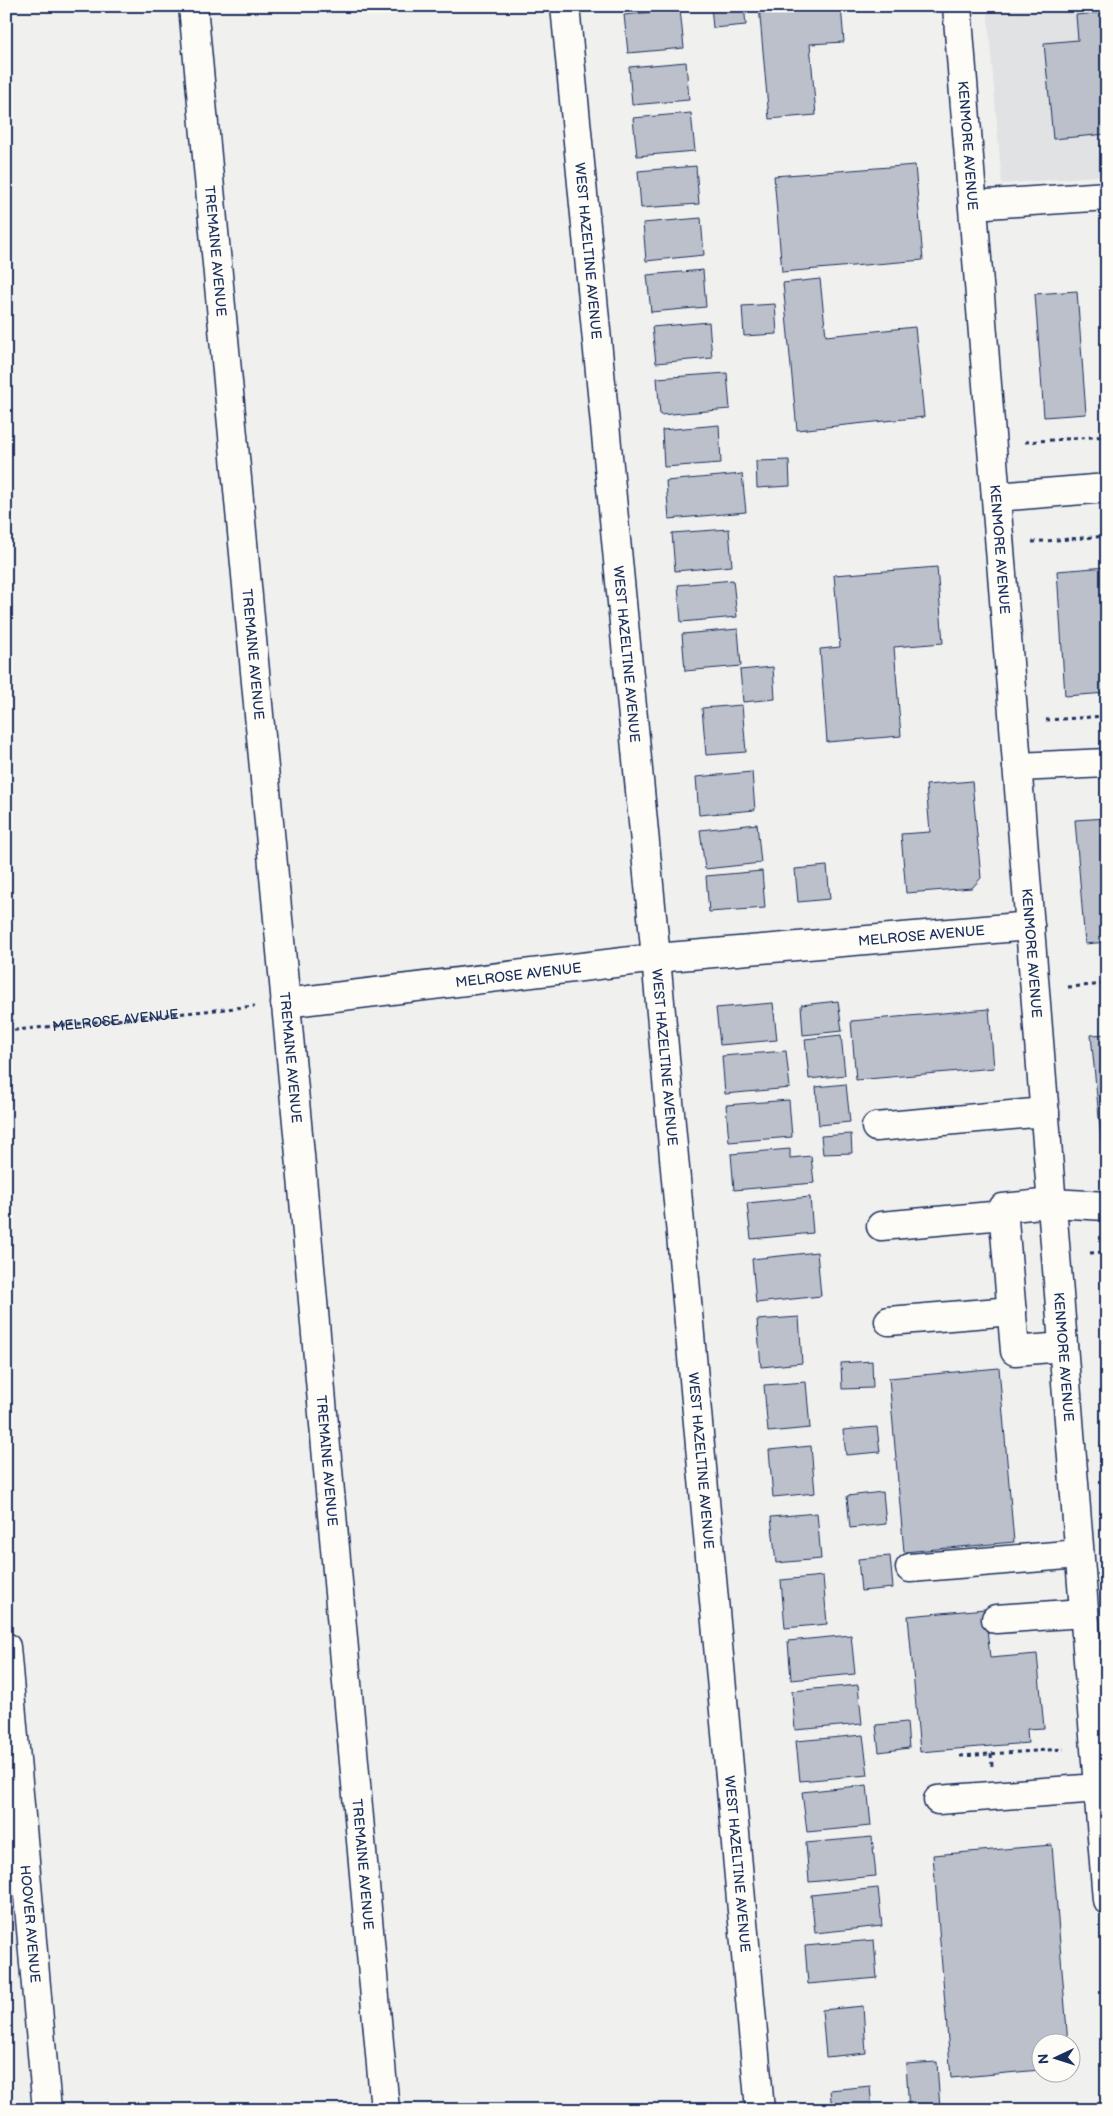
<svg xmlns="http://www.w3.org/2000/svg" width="1113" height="2116" viewBox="0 0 1113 2116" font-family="'Balsamiq Sans',sans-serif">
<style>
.built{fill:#e0e2e3}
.building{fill:#bbc0ca;stroke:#1b2f5e}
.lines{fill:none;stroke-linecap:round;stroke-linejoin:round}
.minor-casing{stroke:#1b2f5e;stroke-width:31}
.path{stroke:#1b2f5e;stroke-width:3;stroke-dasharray:4 4;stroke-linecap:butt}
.minor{stroke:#fdfcf7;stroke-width:28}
.labels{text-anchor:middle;stroke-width:5;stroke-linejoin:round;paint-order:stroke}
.street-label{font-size:14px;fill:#1b2f5e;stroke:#fdfcf7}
</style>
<rect width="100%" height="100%" fill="#f0f0ee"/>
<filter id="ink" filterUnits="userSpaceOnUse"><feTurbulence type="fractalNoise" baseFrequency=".02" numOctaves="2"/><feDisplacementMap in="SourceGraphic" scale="10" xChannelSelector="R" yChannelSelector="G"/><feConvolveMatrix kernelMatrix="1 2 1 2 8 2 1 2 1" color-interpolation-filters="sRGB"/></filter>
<g filter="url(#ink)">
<path class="built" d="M987,6H1107V175L1002,184Z"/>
<g class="building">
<path d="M711,6H744L746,25L713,28Z"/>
<path d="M759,6H841L844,42L810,44L816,115L769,119Z"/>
<path d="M680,9L684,48L628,53L624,15Z"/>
<path d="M1107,12V134L1053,139L1044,43L1078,40L1076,15Z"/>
<path d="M686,62L689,100L632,105L629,67Z"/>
<path d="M691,113L695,151L637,156L633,118Z"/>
<path d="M915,165L923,260L782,272L774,176Z"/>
<path d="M696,166L699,204L641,208L638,171Z"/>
<path d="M701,218L704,255L646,261L643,223Z"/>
<path d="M703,270L706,307L651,312L647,275Z"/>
<path d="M820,279L826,336L915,327L924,417L797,430L783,283Z"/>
<path d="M1077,291L1086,414L1044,417L1035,294Z"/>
<path d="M775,304L777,334L744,336L742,306Z"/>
<path d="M709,322L712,358L656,363L652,327Z"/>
<path d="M727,373L730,409L660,415L657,378Z"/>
<path d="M719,425L721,463L664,467L662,430Z"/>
<path d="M789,460L790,486L757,488L756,461Z"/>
<path d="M742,474L746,512L669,519L666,481Z"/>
<path d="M729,529L732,566L675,571L672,533Z"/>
<path d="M937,567L943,643L894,647L901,736L827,742L820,649L840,647L834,575Z"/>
<path d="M1107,567V606H1102L1105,652H1107V693L1065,696L1057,571Z"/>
<path d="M733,580L737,617L681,622L678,585Z"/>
<path d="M738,629L741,666L685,671L682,634Z"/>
<path d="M773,667L775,699L743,702L740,670Z"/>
<path d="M742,705L746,752L706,755L702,708Z"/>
<path d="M752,772L755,810L699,815L696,777Z"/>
<path d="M972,781L981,878L972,888L906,893L901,834L930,832L926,785Z"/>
<path d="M1107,818V942L1085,944L1075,820Z"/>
<path d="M757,824L761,863L705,869L700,830Z"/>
<path d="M827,866L830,899L798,902L795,869Z"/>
<path d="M762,871L765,908L709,912L706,876Z"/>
<path d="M838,1001L842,1031L803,1035L801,1005Z"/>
<path d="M773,1003L777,1040L720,1045L716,1008Z"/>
<path d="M989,1009L994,1068L856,1080L851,1021Z"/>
<path d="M1107,1034V1159H1103L1091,1035Z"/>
<path d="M841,1035L845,1075L809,1079L805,1039Z"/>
<path d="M786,1051L790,1088L725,1094L722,1056Z"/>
<path d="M846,1084L850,1122L819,1125L816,1087Z"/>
<path d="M789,1100L792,1137L729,1142L726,1105Z"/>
<path d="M851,1134L852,1153L823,1154L821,1136Z"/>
<path d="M790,1149V1158L811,1156L814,1183L734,1190L731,1154Z"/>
<path d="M810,1197L813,1233L751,1239L747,1203Z"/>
<path d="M817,1252L821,1296L756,1303L752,1259Z"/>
<path d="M799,1317L802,1363L761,1367L757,1320Z"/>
<path d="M872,1361L873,1388L842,1389L841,1363Z"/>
<path d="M999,1368L1014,1542L904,1552L889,1378Z"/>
<path d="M806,1382L810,1428L768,1432L764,1385Z"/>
<path d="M877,1427L880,1452L846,1455L843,1430Z"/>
<path d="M811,1446L815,1493L773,1497L769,1450Z"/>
<path d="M883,1492L886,1524L850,1528L847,1496Z"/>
<path d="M817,1513L821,1559L776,1563L771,1517Z"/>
<path d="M890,1556L893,1588L861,1591L858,1559Z"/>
<path d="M823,1576L827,1624L785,1628L781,1580Z"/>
<path d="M985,1609L990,1658L1037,1654L1044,1728L1027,1729L1028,1743L920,1752L908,1616Z"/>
<path d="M851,1635L855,1674L791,1680L788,1641Z"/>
<path d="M858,1685L862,1724L795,1730L792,1691Z"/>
<path d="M907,1722L909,1748L879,1752L876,1725Z"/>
<path d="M863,1735L868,1775L800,1781L796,1741Z"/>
<path d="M867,1785L871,1826L807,1832L802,1792Z"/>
<path d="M872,1837L876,1876L809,1882L806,1843Z"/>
<path d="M1052,1845L1068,2044H1040V2070L951,2078L933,1855Z"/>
<path d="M878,1888L882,1926L815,1933L811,1895Z"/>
<path d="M874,1940L877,1978L808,1984L805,1946Z"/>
<path d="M863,2006L866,2053L826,2057L822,2010Z"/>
<path d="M937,2062L940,2110H909L906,2064Z"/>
<path d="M870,2086L872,2110H832L830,2090Z"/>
</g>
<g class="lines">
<defs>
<g id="minor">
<path id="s2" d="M193,6L300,1155L385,2110"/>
<path id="s3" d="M565,6L656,958L760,2110"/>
<path id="s4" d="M957,6L1107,1900"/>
<path d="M973,205L1107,196"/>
<path d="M996,497L1107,488"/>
<path d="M1017,767L1107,763"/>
<path id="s5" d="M285,1003L656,958L1030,926"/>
<path d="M876,1127L1045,1112"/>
<path d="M881,1226L1003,1215"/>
<path d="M889,1321L1012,1311"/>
<path d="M1063,1347L1015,1351L1003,1208L1051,1203L1107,1206"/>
<path d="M910,1568L1079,1554"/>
<path d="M996,1619L1084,1613"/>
<path id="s6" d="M6,1647L47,2110"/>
<path d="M938,1800L1098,1788"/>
</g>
</defs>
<use href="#minor" class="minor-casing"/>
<g class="path">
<path d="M1025,442L1107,436"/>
<path d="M1032,542L1107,536"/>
<path d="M1046,720L1107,716"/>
<path d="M1068,987L1107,984"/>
<path id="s1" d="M6,1031L255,1006"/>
<path d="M1090,1253L1107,1252"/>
<path d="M1104,1431H1107"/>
<path d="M991,1754L992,1766"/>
<path d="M960,1756L1064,1749"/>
</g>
<use href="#minor" class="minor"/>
</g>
</g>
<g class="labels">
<g class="street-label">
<text dy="5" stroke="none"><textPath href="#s4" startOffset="140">KENMORE AVENUE</textPath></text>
<text dy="5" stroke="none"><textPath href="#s2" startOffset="246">TREMAINE AVENUE</textPath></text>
<text dy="5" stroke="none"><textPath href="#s3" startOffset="246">WEST HAZELTINE AVENUE</textPath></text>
<text dy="5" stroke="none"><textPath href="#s4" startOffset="545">KENMORE AVENUE</textPath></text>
<text dy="5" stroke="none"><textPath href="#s2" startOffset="651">TREMAINE AVENUE</textPath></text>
<text dy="5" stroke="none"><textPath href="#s3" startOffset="651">WEST HAZELTINE AVENUE</textPath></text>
<text dy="5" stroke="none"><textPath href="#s5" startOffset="640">MELROSE AVENUE</textPath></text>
<text dy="5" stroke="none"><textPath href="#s4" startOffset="950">KENMORE AVENUE</textPath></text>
<text dy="5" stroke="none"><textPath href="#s5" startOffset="235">MELROSE AVENUE</textPath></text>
<text dy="5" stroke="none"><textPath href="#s1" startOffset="110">MELROSE AVENUE</textPath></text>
<text dy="5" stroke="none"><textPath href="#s2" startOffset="1056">TREMAINE AVENUE</textPath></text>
<text dy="5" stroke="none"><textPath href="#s3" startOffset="1056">WEST HAZELTINE AVENUE</textPath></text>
<text dy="5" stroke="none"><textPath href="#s4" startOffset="1355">KENMORE AVENUE</textPath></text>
<text dy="5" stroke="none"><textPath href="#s2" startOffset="1461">TREMAINE AVENUE</textPath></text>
<text dy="5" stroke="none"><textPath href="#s3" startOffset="1461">WEST HAZELTINE AVENUE</textPath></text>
<text dy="5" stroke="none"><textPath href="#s2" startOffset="1866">TREMAINE AVENUE</textPath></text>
<text dy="5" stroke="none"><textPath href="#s3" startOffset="1866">WEST HAZELTINE AVENUE</textPath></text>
<text dy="5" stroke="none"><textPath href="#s6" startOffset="278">HOOVER AVENUE</textPath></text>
</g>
</g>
<rect width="1113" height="2116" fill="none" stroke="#fdfcf7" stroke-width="25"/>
<rect x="12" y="12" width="1088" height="2091" fill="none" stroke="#1b2f5e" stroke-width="2" filter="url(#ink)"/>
<g transform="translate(1056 2058) rotate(266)"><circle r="24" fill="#fdfcf7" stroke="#a3aaba"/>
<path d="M0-4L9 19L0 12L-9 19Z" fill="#1b2f5e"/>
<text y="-8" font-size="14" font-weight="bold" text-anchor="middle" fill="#1b2f5e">N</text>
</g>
</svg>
